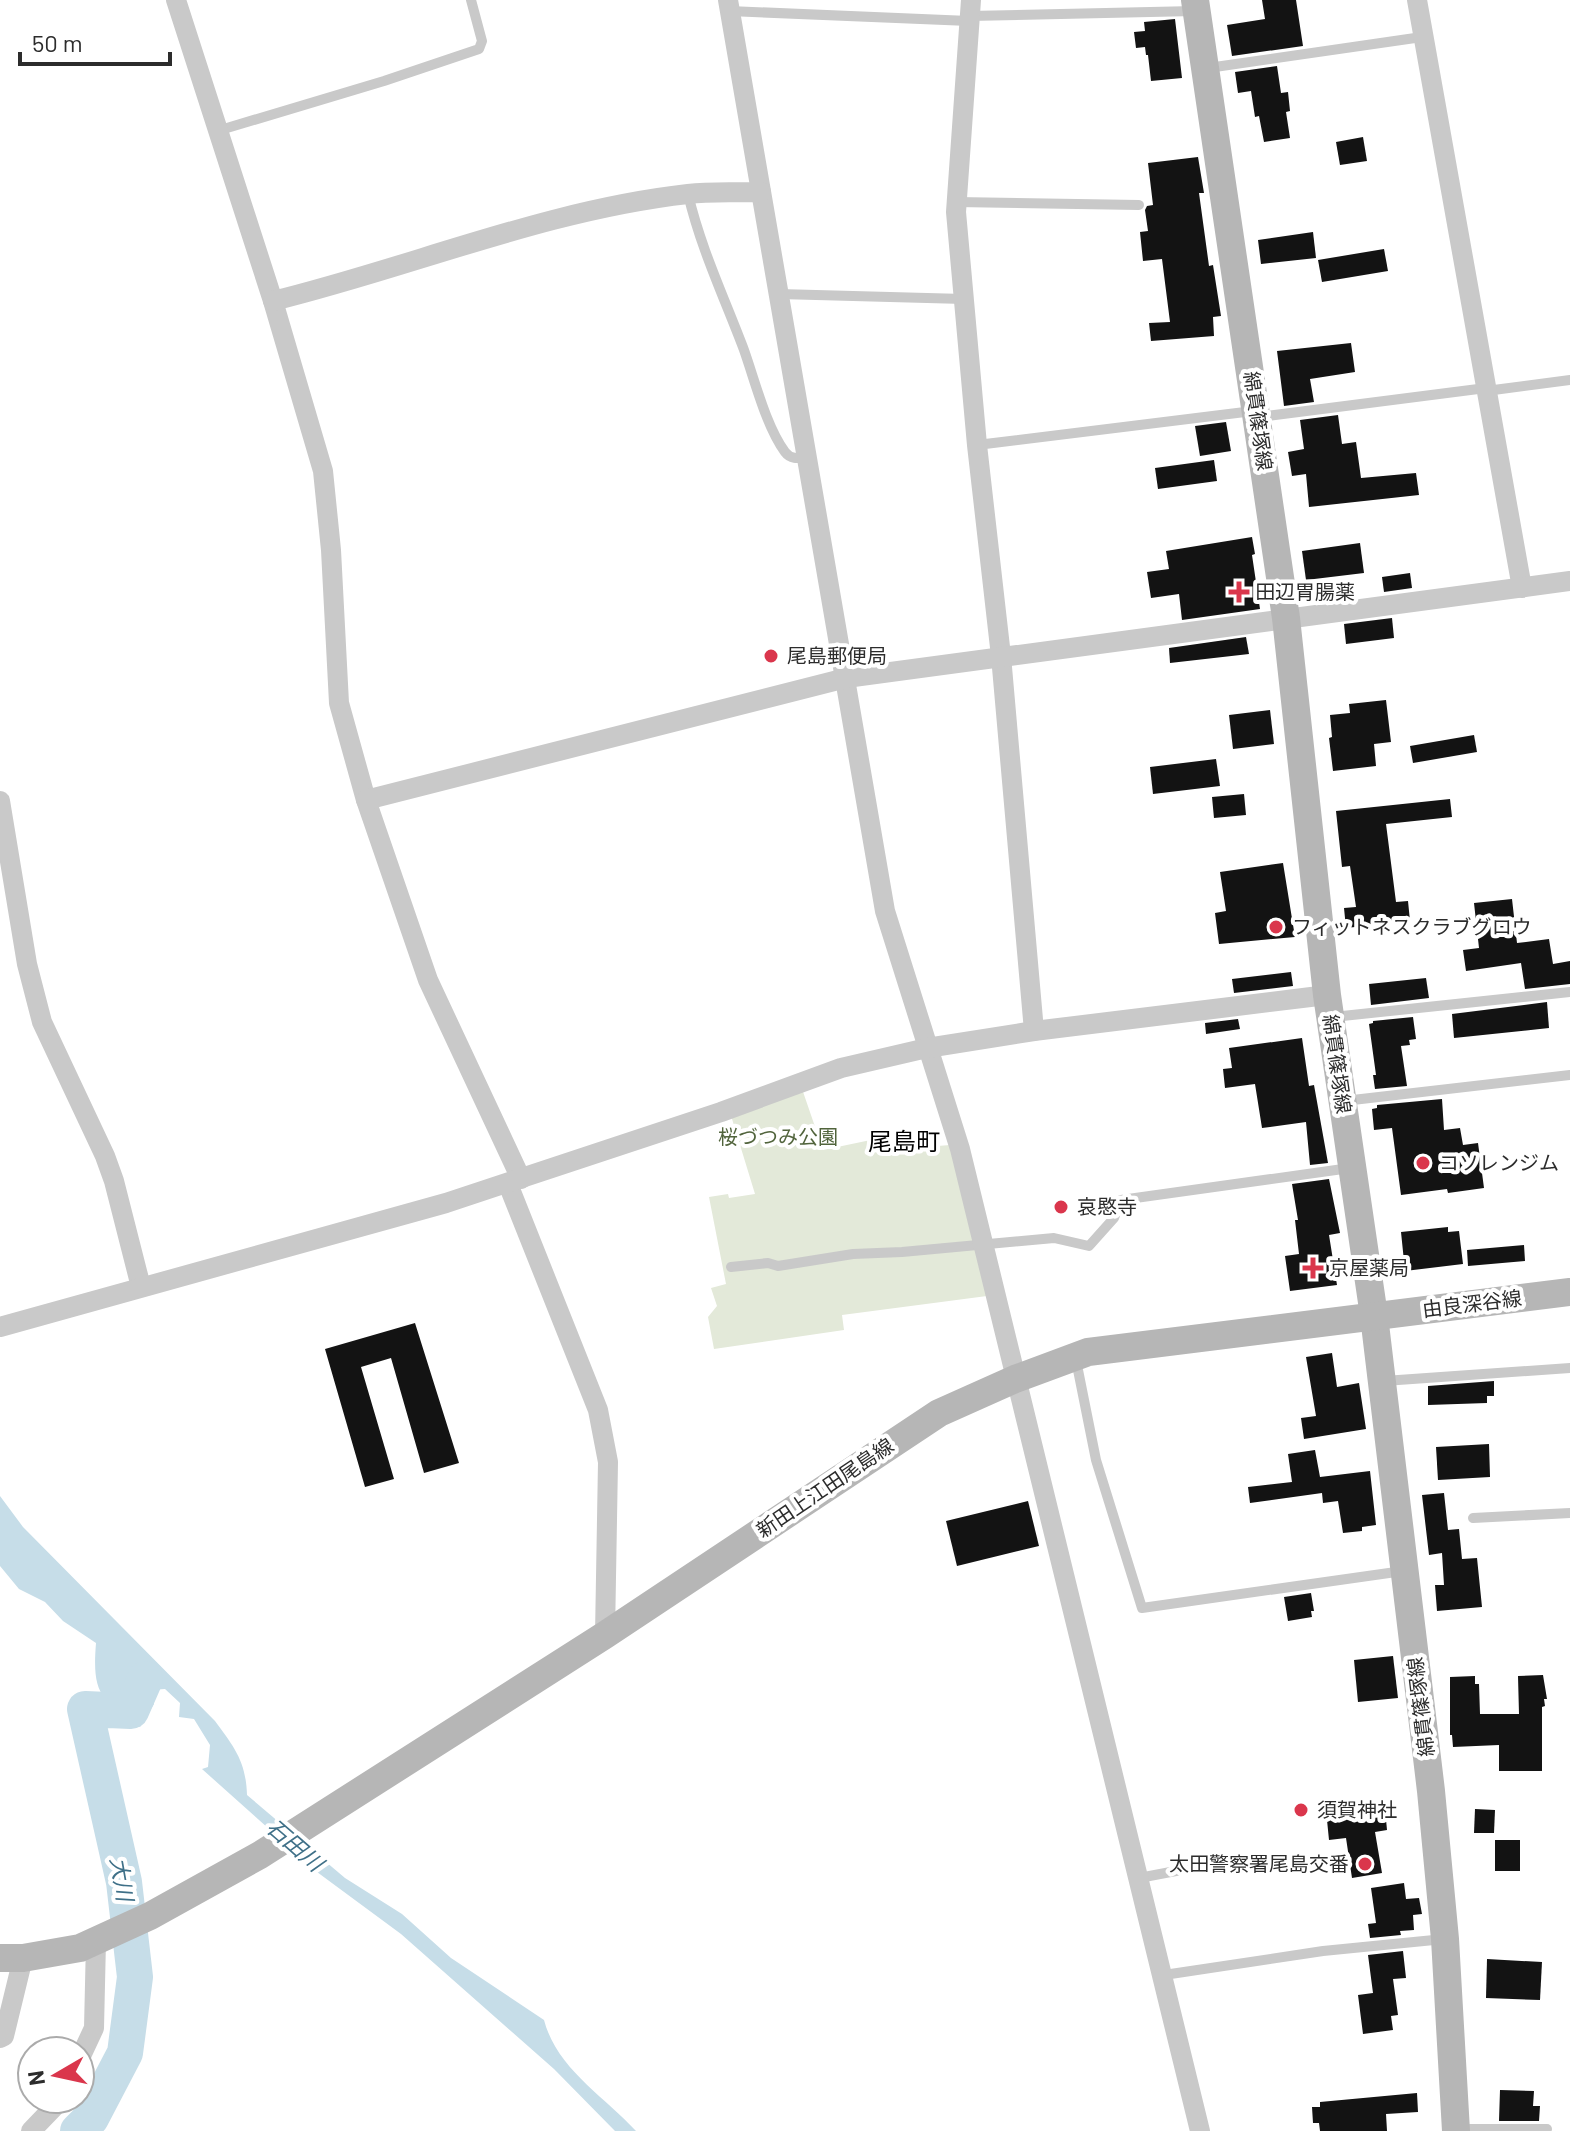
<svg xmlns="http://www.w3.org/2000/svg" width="1570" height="2131" viewBox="0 0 1570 2131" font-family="Barlow,'Noto Sans JP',sans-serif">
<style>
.green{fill:#e3e9d9}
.water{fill:#c6dde8}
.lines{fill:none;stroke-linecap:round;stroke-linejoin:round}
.river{stroke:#c6dde8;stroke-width:36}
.building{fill:#131313}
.lane{stroke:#c9c9c9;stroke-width:10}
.street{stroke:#c9c9c9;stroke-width:20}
.secondary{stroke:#b6b6b6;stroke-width:28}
.poi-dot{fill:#da364c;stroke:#fff;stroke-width:3}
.labels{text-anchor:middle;stroke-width:8;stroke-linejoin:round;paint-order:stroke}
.street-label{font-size:20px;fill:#2c2c2c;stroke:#fff}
.poi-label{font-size:20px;fill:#2c2c2c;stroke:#fff;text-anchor:start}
.park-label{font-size:20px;fill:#51643c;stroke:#fff}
.water-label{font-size:22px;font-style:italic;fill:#3f7088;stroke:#fff}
.quarter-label{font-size:24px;fill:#000;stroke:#fff}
</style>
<rect width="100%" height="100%" fill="#fff"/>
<path class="green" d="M800,1083L823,1150L885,1137L887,1150L950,1145L987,1296L842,1315L844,1330L714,1349L708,1317L717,1306L711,1288L726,1284L709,1197L728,1194L729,1198L755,1194L729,1109Z"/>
<path class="water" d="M0,1496L23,1527L215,1721C234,1747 246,1761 247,1795L345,1878L402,1914L451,1958L544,2020C557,2069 603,2095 636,2131H615L554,2069L401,1934L317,1872L202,1769L208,1767L210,1745L194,1719L179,1717L180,1703L165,1689L150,1690L154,1704L140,1727C100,1700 92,1693 96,1643L63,1621L45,1602L19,1589L0,1566Z"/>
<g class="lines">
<path class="river" d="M78,2131L91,2118L125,2053L135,1977L124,1882L85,1709L131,1711L145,1679"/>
</g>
<g class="building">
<path d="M1262,0H1296L1303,46L1232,56L1227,25L1265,19Z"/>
<path d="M1175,19L1182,78L1151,81L1148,55H1146L1145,47L1136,48L1134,32L1145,31L1144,22Z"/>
<path d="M1277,66L1281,93L1288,92L1290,111L1286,112L1290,138L1264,142L1259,116L1255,117L1251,91L1238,93L1235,72Z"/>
<path d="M1363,137L1367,161L1340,165L1336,142Z"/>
<path d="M1198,157L1204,193H1199L1209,266L1213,265L1221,316L1213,317L1214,336L1151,341L1149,323L1170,322L1162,259L1143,261L1140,232L1148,231L1145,210L1147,206L1153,205L1148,163Z"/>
<path d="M1313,232L1316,258L1261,264L1258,240Z"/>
<path d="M1384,249L1388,271L1322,282L1318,260Z"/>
<path d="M1351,343L1355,372L1310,379L1314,402L1284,406L1277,351Z"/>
<path d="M1338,415L1342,444L1356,442L1361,478L1416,473L1419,495L1309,507L1306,474L1292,476L1288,452L1304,449L1300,420Z"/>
<path d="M1226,422L1231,451L1200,456L1195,426Z"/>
<path d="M1214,460L1217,481L1158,489L1155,468Z"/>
<path d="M1252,537L1255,554L1252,555L1260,609L1182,620L1179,594L1151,598L1147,572L1169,569L1166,551Z"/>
<path d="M1360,543L1364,573L1306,580L1302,551Z"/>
<path d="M1410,573L1412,588L1384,592L1382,577Z"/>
<path d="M1392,618L1394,638L1346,644L1344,624Z"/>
<path d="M1246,637L1249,654L1170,663L1169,648Z"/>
<path d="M1386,700L1391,742L1374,744L1376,766L1333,771L1329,738L1332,737L1330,715L1350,713L1349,704Z"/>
<path d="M1270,710L1274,744L1233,749L1229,715Z"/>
<path d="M1474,735L1477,752L1413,763L1410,746Z"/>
<path d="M1216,759L1220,786L1153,794L1150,767Z"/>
<path d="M1244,794L1246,815L1214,818L1212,797Z"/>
<path d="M1450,799L1452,817L1386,824L1396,902L1408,901L1410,921L1346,928L1344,908L1356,907L1350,866L1342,867L1336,811Z"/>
<path d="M1283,863L1295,937L1219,944L1215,913L1226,911L1220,872Z"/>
<path d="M1512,899L1517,943L1549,939L1553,964L1570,961V984L1525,989L1521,963L1466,971L1463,950L1479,948L1474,903Z"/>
<path d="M1291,972L1293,986L1234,993L1232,979Z"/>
<path d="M1426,978L1429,998L1371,1005L1369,984Z"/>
<path d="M1547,1002L1549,1028L1454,1038L1452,1014Z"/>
<path d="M1413,1017L1416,1039L1409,1040L1410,1045L1401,1046L1407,1086L1375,1089L1373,1075H1376L1369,1024L1373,1023V1021Z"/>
<path d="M1238,1019L1240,1029L1206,1034L1205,1023Z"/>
<path d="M1302,1038L1309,1086L1314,1085L1328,1163L1310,1165L1306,1122L1262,1128L1255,1084L1225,1088L1223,1069L1232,1068L1229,1048Z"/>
<path d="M1442,1099L1444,1130L1460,1128L1463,1145L1478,1143L1484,1188L1448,1193L1447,1189L1401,1195L1392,1128L1374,1130L1372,1109L1377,1108V1105Z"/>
<path d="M1329,1179L1340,1233L1329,1235L1337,1285L1290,1291L1285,1256L1299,1254L1295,1220H1298L1292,1184Z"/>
<path d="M1448,1227V1232L1459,1231L1463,1264L1405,1271L1401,1232Z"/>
<path d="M1524,1245L1525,1261L1468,1266L1467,1250Z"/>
<path d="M415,1323L459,1463L424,1473L391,1358L361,1367L394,1479L365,1487L325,1349Z"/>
<path d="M1332,1353L1337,1387L1359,1383L1366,1429L1304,1439L1301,1418L1316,1416L1306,1357Z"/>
<path d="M1494,1381V1396H1487V1403L1428,1405V1386Z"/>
<path d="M1489,1444L1490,1477L1438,1480L1436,1447Z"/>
<path d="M1315,1450L1320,1477L1370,1471L1376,1525L1362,1527V1531L1343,1533L1338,1501L1323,1503L1322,1493L1250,1503L1248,1487L1292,1482L1288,1454Z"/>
<path d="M1444,1493L1448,1530L1459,1529L1462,1559L1477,1558L1482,1607L1437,1611L1435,1585H1444L1442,1553L1429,1555L1422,1495Z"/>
<path d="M1028,1501L1039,1546L957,1566L946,1521Z"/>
<path d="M1311,1593L1314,1611H1311L1312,1617L1288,1621L1284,1597Z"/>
<path d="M1393,1656L1398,1698L1358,1702L1354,1660Z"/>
<path d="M1543,1675L1547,1699H1544L1545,1706L1542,1707V1771H1499V1745L1453,1747L1452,1735H1450V1677L1475,1676V1684H1479L1480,1714H1519L1518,1676Z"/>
<path d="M1385,1809L1387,1830L1375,1832L1382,1873L1352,1878L1346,1838L1329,1840L1327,1820L1334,1819L1333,1815Z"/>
<path d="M1475,1809L1495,1810L1494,1833H1474Z"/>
<rect x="1495" y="1840" width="25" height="31"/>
<path d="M1404,1883L1406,1899L1419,1898L1422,1914L1413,1915L1414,1930L1400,1931L1401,1935L1370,1938L1368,1924L1376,1923L1371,1888Z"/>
<path d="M1403,1951L1406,1978L1393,1979L1398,2015L1391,2016L1393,2030L1363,2034L1358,1995L1373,1993L1368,1955Z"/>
<path d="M1487,1959L1542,1962L1540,2000L1486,1998Z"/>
<path d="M1500,2090L1534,2091L1533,2106H1540L1539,2121H1499Z"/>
<path d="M1417,2093L1418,2112L1386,2114L1387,2131H1320L1319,2123H1313L1312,2107H1320V2102Z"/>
</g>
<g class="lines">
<g class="lane">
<path d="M729,11L969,21"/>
<path d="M969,16L1195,11"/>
<path d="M1208,68L1422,37"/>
<path d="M217,131L384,81L479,49L482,41L471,0"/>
<path d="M688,194C701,249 724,297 744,350C755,381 766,426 785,452C791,460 799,458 807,457"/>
<path d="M956,202L1139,205"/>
<path d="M779,294L964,299"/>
<path d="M1486,391L1570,380"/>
<path d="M1259,417L1486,388"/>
<path d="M977,445L1253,411"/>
<path d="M1333,1017L1570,992"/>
<path d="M1344,1101L1570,1075"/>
<path d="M731,1267L768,1263L778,1266L853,1254L902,1252L1054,1238L1089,1246L1114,1218L1121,1200L1350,1168"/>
<path d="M1076,1360L1096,1460L1142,1608L1403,1571"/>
<path d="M1384,1381L1570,1368"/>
<path d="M1473,1518L1570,1513"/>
<path d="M1139,1878L1218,1863"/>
<path d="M1164,1975L1323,1951L1444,1939"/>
<path d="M1457,2129H1547"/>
</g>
<g class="street">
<path d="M176,0L273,301L323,471L331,550L339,703L366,800L428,980L521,1179"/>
<path d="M728,0L885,911L960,1149L1200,2131"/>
<path d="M971,0L956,212L977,445L1001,656L1034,1031"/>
<path d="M1417,0L1522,588"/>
<path d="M273,301C412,267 545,210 688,194C712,191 737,193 761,192"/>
<path d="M366,800L846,678L1570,581"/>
<path d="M0,801L27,964L42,1022L105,1156L114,1181L141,1287"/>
<path d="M508,1184L598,1410L608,1462L605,1635"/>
<path d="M0,1327L446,1203L721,1112L841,1068L927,1048L1034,1031L1327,995"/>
<path d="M0,2038L4,2036L23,1958"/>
<path d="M80,2058L94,2028L96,1941"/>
<path d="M31,2131L54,2107L58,2099"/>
</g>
<g class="secondary">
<path d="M1195,0L1286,618L1327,995L1374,1316L1431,1791L1445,1939L1456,2131"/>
<path d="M0,1958H23L80,1948L150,1916L260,1855L605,1635L939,1413L1015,1379L1088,1352L1570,1292"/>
</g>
</g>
<g class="poi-dot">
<path d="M1235 580h8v8h8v8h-8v8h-8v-8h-8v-8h8z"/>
<circle cx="771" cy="656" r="8"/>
<circle cx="1276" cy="927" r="8"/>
<circle cx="1423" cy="1163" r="8"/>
<circle cx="1061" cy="1207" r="8"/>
<path d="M1309 1256h8v8h8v8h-8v8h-8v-8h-8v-8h8z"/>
<circle cx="1301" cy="1810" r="8"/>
<circle cx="1365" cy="1864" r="8"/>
</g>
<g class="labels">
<g class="street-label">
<text transform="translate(1258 421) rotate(82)" y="7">綿貫篠塚線</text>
<text transform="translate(1337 1064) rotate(82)" y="7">綿貫篠塚線</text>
<text transform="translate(1472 1304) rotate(-7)" y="7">由良深谷線</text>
<text transform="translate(825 1488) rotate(-34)" y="7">新田上江田尾島線</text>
<text transform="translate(1421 1707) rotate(-97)" y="7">綿貫篠塚線</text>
</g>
<g class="poi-label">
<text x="1255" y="599">田辺胃腸薬</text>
<text x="787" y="663">尾島郵便局</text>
<text x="1292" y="934">フィットネスクラブグロウ</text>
<text x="1439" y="1170">コソレンジム</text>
<text x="1077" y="1214">哀愍寺</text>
<text x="1329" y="1275">京屋薬局</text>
<text x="1317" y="1817">須賀神社</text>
<text x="1349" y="1871" text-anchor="end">太田警察署尾島交番</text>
</g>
<g class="park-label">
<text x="778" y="1144">桜づつみ公園</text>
</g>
<g class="water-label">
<text transform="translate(295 1845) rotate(41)" y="8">石田川</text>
<text transform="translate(122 1879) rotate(80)" y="8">大川</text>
</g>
<g class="quarter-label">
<text x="904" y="1150">尾島町</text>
</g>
</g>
<g transform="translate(56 2075) rotate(261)"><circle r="38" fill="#ffffff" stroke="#ababab" stroke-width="2"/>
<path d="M0-6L14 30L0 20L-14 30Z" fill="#da364c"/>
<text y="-12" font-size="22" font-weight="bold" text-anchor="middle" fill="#2c2c2c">N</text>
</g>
<path d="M20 52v12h150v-12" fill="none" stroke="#2c2c2c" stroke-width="4"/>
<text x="32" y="52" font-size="24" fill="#2c2c2c" stroke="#ffffff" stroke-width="6" paint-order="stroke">50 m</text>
</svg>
